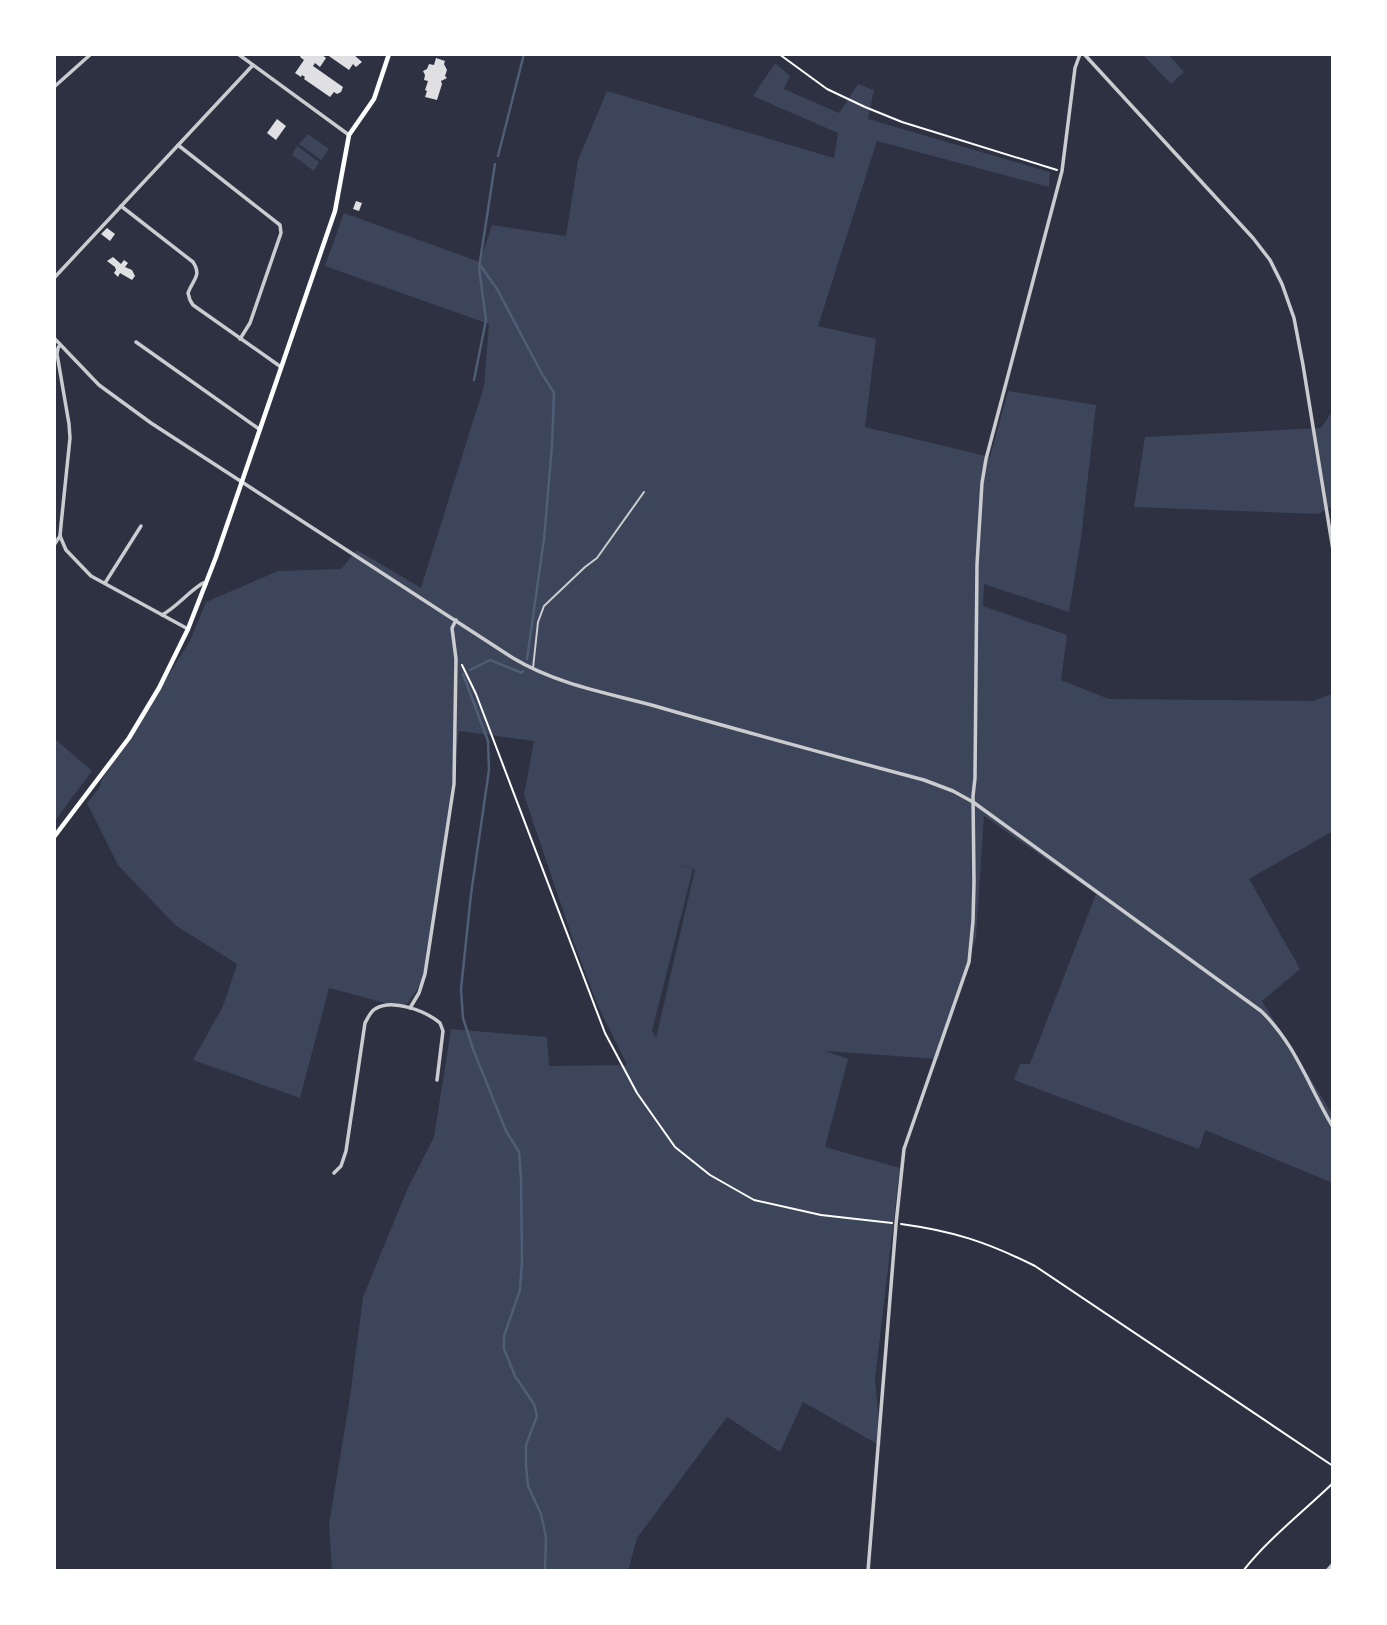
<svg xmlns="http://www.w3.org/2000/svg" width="1387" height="1625" viewBox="0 0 1387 1625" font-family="'Nunito Sans',sans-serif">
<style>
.green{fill:#3c4559;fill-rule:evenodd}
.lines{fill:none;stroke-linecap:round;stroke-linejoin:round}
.stream{stroke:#4f5d75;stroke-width:2.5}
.building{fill:#e0e0e3}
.path{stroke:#fff;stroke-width:2}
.service{stroke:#caccd0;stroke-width:2}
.minor{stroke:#caccd0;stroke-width:3.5}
.tertiary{stroke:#caccd0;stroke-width:3.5}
.secondary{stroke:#fff;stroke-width:4.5}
</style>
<rect width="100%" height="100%" fill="#2d3142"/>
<g class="green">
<path d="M1142,54H1168L1184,72L1171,84Z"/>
<path d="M775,63L790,76L784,89L839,113L858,84L874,90L868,119L1050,172L1049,187L877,141L818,326L876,339L865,427L990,457L1008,391L1096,405L1081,539L1069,612L984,584L983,606L1067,635L1061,680L1109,699L1314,701L1333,693V831L1249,879L1300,969L1262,1001L1333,1115V1183L1205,1130L1199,1149L1014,1080L1020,1064H1030L1096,894L984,816L976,937L938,1059L825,1051L848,1059L825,1147L900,1168L875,1379L881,1446L803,1402L780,1452L727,1417L637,1538L628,1571H332L329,1524L350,1397L363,1297L407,1190L434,1137L451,1029L547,1037L549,1066L627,1065L598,1006L574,943L524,795L534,741L459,731L425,978L404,1008L329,988L300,1098L193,1060L223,1006L237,964L175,925L118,865L87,803L100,787L101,781L190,641L206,602L278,571L341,569L357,550L421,588L484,386L489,324L325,266L344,213L480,262L492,225L566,236L578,160L607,91L834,158L838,133L753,96ZM673,863L695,869L656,1038L652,1031L693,869Z"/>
<path d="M308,134L329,149L321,160L299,144Z"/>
<path d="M297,146L319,162L314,171L292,155Z"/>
<path d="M1333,410V506L1318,514L1134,507L1145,437L1321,428Z"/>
<path d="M54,738L92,771L54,822Z"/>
</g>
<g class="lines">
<g class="stream">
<path d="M498,156L524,54"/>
<path d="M480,265L497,289L541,372L554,393L552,446L544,539L527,659"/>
<path d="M474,380L486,320L479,268L495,164"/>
<path d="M470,670L490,660L522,673L523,671"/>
<path d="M463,674L488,741L489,770L471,894L461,989L463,1018L473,1049L506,1131L519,1152L521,1179L522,1261L520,1290L504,1336V1349L515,1376L534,1404L537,1416L526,1445V1465L528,1486L541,1514L546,1537L545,1571"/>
</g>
</g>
<g class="building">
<path d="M302,54H321L326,58L320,67L315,63L313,66L343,87L341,92L337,94L334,92L330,97L304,79L305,77L302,75L301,77L295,73L304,60L300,57Z"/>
<path d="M326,54H353L362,62L356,67L353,64L349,70Z"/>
<path d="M436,58L445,61L444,64L447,70L445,76L447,78L441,81L442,84L437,100L425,97L427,91L425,90L428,81L424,80L425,75L423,71L427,69L429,64L434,65Z"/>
<path d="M277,119L286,126L276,140L267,133Z"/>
<path d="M356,201L362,203L359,211L353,209Z"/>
<path d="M107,228L115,234L110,241L101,234Z"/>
<path d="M113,257L121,264L124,260L128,263L125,267L132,270L135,276L132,280L120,273L118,277L114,273L116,270L115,267L107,261Z"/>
</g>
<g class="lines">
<g class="path">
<path d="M779,54L827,89L865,107L902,122L1057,170"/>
<path d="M462,665L476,694L605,1033L637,1093L675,1147L710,1175L754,1200L821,1215L892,1223"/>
<path d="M901,1224C953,1231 987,1242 1035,1266L1333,1466"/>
<path d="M1243,1571C1269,1538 1303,1512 1333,1483"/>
</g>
<path class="service" d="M533,668L538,622L544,606L585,567L597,558L644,492"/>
<g class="minor">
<path d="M238,54L349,135"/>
<path d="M1084,54L1253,238L1270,260L1282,284L1294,318L1303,365L1333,550"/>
<path d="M54,87L91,54"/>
<path d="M178,145L280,225L281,233L250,323L240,339"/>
<path d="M121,206L193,262C202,276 193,279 188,293L190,300L193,305L281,367"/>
<path d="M54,278L253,65"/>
<path d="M136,342L259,429"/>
<path d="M60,345L58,348L57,354L69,424L70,438L61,525L60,536L66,550L91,576L188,629"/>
<path d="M54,545L60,536"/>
<path d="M105,583L141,526"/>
<path d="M162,615C178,606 188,592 203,583L206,584"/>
<path d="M410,1008L419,993L425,974L454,784L456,659L452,628L456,620"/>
<path d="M334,1173L341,1166L346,1151L365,1023C368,1018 370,1012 375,1009C392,998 426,1011 440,1023L443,1031L437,1080"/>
<path d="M868,1571L896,1224L904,1149L969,962L973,921L974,882L973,796L975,778L977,564L982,483L986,459L1062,171L1075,68L1080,54"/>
<path d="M1327,1571L1333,1564"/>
</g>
<path class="tertiary" d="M54,338L99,385L151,423L513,658C556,684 607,693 655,706C744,732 834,756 924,780L953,791L973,802L1261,1011C1295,1043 1309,1087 1333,1127"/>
<path class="secondary" d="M54,837L129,738L159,688L188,629L216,557L335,211L349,135L374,99L389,54"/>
</g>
<rect width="1387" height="1625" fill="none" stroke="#ffffff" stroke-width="112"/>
</svg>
